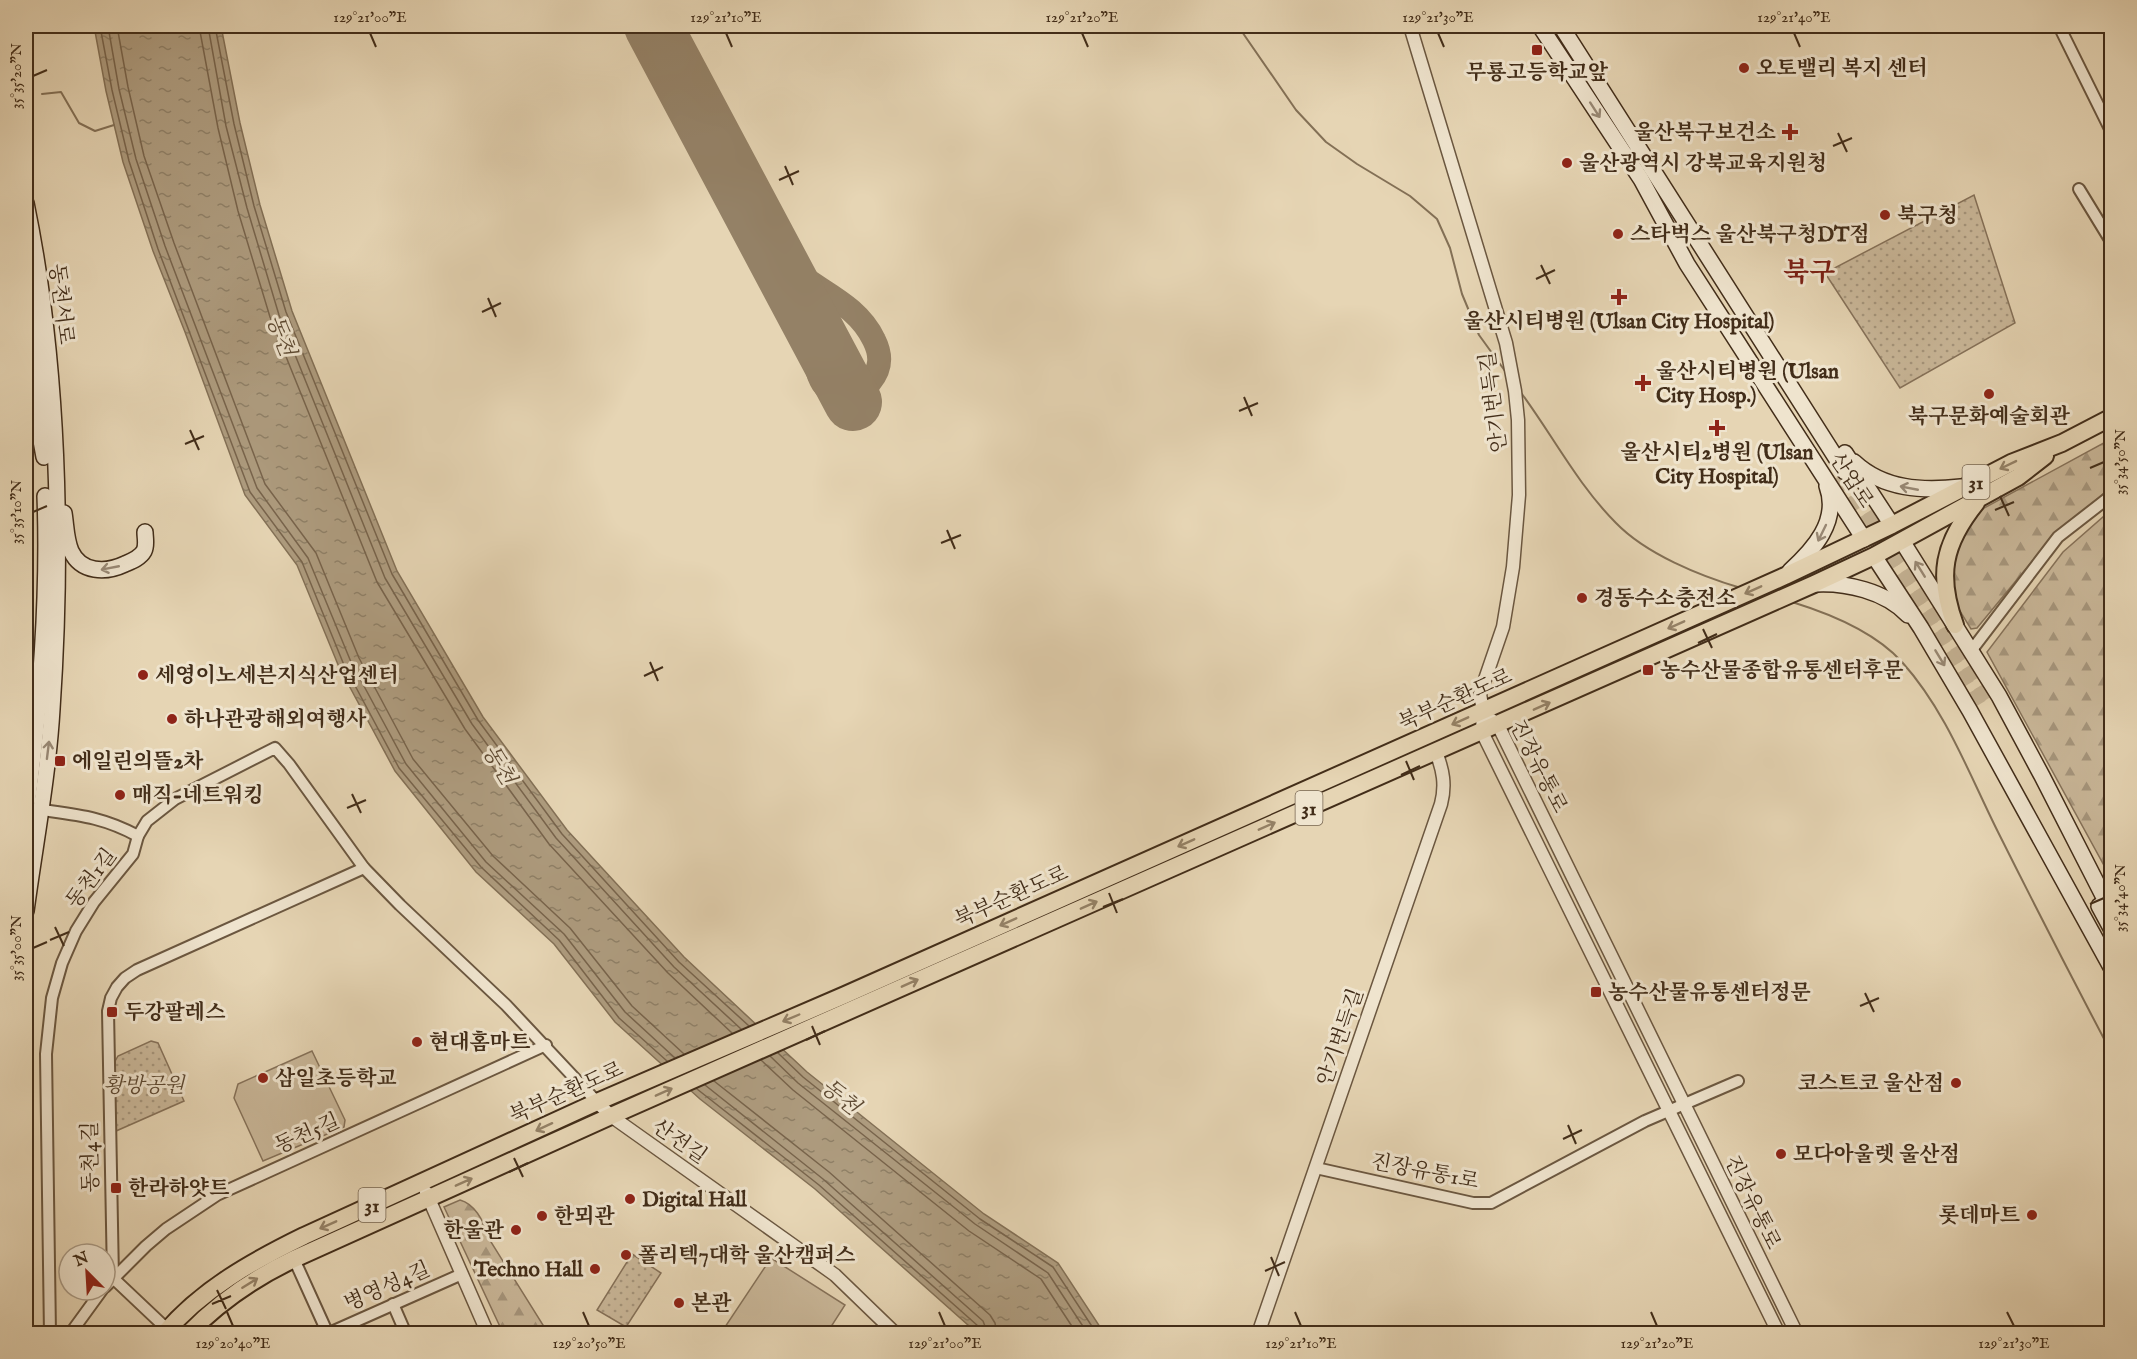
<svg xmlns="http://www.w3.org/2000/svg" width="2137" height="1359" viewBox="0 0 2137 1359" font-family="'IM FELL English','Noto Serif KR',serif">
<style>
.forest{fill:url(#forest-firs);stroke:#86725a;stroke-width:1.5}
.park{fill:url(#park-dots);stroke:#86725a;stroke-width:1.5}
.pitch{fill:#cab89a;stroke:#86725a;stroke-width:1.5}
.water{fill:url(#water-ripples);stroke:#837056;stroke-width:1.5}
.lines{fill:none;stroke-linecap:round;stroke-linejoin:round}
.shore{stroke:#78644c;stroke-width:1.5}
.stream{stroke:#837056;stroke-width:2}
.taxiway{stroke:#948166;stroke-width:24}
.runway{stroke:#948166;stroke-width:58}
.secondary-tunnel{stroke:#c5b395;stroke-width:15;stroke-dasharray:15 8;stroke-linecap:butt}
.minor-casing{stroke:#6b5740;stroke-width:14}
.tertiary-casing{stroke:#6b5740;stroke-width:15}
.secondary-casing{stroke:#422d19;stroke-width:18}
.primary-casing{stroke:#422d19;stroke-width:20}
.minor{stroke:#efe4ce;stroke-width:10}
.tertiary{stroke:#efe4ce;stroke-width:12}
.secondary{stroke:#efe4ce;stroke-width:15}
.primary{stroke:#e6d5b4;stroke-width:16}
.oneway{stroke:#988874}
.oneway2{stroke:#948166}
.ticks{fill:none;stroke:#422d19;stroke-width:2}
.poi-dot{fill:#8f2418;stroke:#efe4ce;stroke-width:2}
.labels{text-anchor:middle;stroke-width:6;stroke-linejoin:round;paint-order:stroke}
.shield{fill:#efe4ce;stroke:#76644f;stroke-width:1.5}
.shield-label{font-size:20px;font-weight:bold;fill:#422d19}
.poi-label{font-size:21px;font-weight:bold;fill:#422d19;stroke:#efe4ce;text-anchor:start}
.street-label{font-size:21px;fill:#422d19;stroke:#efe4ce}
.park-label{font-size:21px;font-style:italic;fill:#5d4933;stroke:#efe4ce}
.water-label{font-size:22px;font-style:italic;fill:#5d4932;stroke:#efe4ce}
.district-label{font-size:27px;font-weight:bold;fill:#7a1f14;stroke:#efe4ce}
.neatline{fill:none;stroke:#422d19;stroke-width:2}
.ticks-label{font-size:15px;text-anchor:middle;fill:#422d19}
</style>
<defs>
<pattern id="forest-firs" width="22" height="20" patternUnits="userSpaceOnUse" patternTransform="scale(1.5)"><rect width="22" height="20" fill="#cab89a"/><path d="M5 1l3.5 6h-7zM16 11l3.5 6h-7z" fill="#a6967d"/></pattern>
<pattern id="park-dots" width="8" height="8" patternUnits="userSpaceOnUse" patternTransform="scale(1.5)"><rect width="8" height="8" fill="#cab89a"/><path d="M2 2h.1M6 6h.1" fill="none" stroke="#a6967d" stroke-width="1.8" stroke-linecap="round"/></pattern>
<pattern id="water-ripples" width="26" height="14" patternUnits="userSpaceOnUse" patternTransform="scale(1.5)"><rect width="26" height="14" fill="#ae9c7f"/><path d="M2 4q2-2 4 0t4 0M15 11q2-2 4 0t4 0" fill="none" stroke="#8f8067"/></pattern>
</defs>
<rect width="100%" height="100%" fill="#e6d5b4"/>
<filter id="stains"><feTurbulence type="fractalNoise" baseFrequency=".00333" numOctaves="4"/><feColorMatrix values="0 0 0 0 .2 0 0 0 0 .09 0 0 0 0 .02 0 0 0 .5 -.17"/></filter>
<radialGradient id="worn" r=".72"><stop offset=".6" stop-color="#630" stop-opacity="0"/><stop offset="1" stop-color="#630" stop-opacity=".3"/></radialGradient>
<g class="forest">
<path d="M2111,439V487L2048,542L1977,628L1971,629L1958,608L1949,580L1958,540L1975,513Z"/>
<path d="M2111,510L2112,867L2106,869L1987,652L2063,552Z"/>
<path d="M460,1200C474,1204 484,1220 486,1234L548,1333H503L444,1207Z"/>
</g>
<g class="park">
<path d="M1974,195L2015,323L1900,388L1825,273Z"/>
<path d="M151,1041L158,1043L184,1101L116,1131L114,1063L118,1056Z"/>
<path d="M632,1254L661,1273L626,1327L597,1310Z"/>
</g>
<g class="pitch">
<path d="M312,1051L345,1120L344,1127L263,1161L234,1098L238,1084Z"/>
<path d="M771,1258L845,1305L827,1333H721Z"/>
</g>
<path class="water" d="M94,26H221L240,123L260,205L292,311L397,571L483,717L567,830L684,957L807,1072L984,1214L1058,1263L1104,1333H977L815,1189L700,1099L615,1022L554,944L476,872L395,771L339,667L297,565L245,495L185,332L153,251L123,162L106,91Z"/>
<g class="lines">
<g class="shore">
<path d="M100,26L112,90L129,161L158,249L250,492L302,562L344,665L399,768L481,867L559,940L619,1018L667,1061"/>
<path d="M108,26L119,89L136,159L165,246L257,488L308,558L351,662L406,764L486,862L564,934L625,1012L675,1058"/>
<path d="M117,26L128,87L144,156L174,243L265,484L316,553L359,658L413,759L493,856L570,928L632,1006L684,1054"/>
<path d="M199,26L218,128L238,211L270,317L377,582L465,729L549,844L668,973L732,1033"/>
<path d="M208,26L226,126L247,208L279,315L385,578L472,724L556,838L674,967L741,1029"/>
<path d="M215,26L234,124L254,206L286,312L392,574L478,720L562,834L679,962L749,1026"/>
<path d="M778,1053L803,1077L980,1219L1053,1267L1097,1334"/>
<path d="M770,1056L798,1083L975,1224L1048,1273L1088,1334"/>
<path d="M761,1060L793,1090L969,1231L1041,1279L1077,1334"/>
<path d="M714,1081L829,1172L990,1315L995,1323L997,1334"/>
<path d="M705,1085L823,1179L983,1321L988,1334"/>
<path d="M697,1089L819,1185L978,1326L980,1334"/>
</g>
<g class="stream">
<path d="M1238,26L1296,110L1326,142L1357,164L1410,196L1437,219L1450,248L1462,294L1479,335L1505,371"/>
<path d="M42,94L61,92L79,123L95,131L114,125"/>
<path d="M1519,390C1552,434 1577,484 1616,523C1646,554 1700,576 1741,588"/>
<path d="M1792,602C1831,614 1875,632 1902,662C1946,711 1969,774 1998,832C2035,906 2073,980 2112,1054"/>
</g>
<path class="taxiway" d="M764,234C773,249 782,262 796,272C824,294 858,306 874,340C882,356 881,369 870,382C858,398 830,399 821,380C814,367 815,353 812,339C808,323 801,307 794,292"/>
<path class="runway" d="M653,26L853,402"/>
<g class="secondary-tunnel">
<path d="M1845,472L1939,617L1990,701"/>
<path d="M1836,478L1930,623L1980,706"/>
</g>
<defs>
<g id="minor">
<path d="M2059,26L2112,133"/>
<path d="M2079,189L2112,243"/>
<path d="M1971,651L2058,537L2112,495"/>
<path d="M35,809C76,815 101,816 138,836"/>
<path d="M1316,1168L1473,1203H1491L1645,1121L1738,1081"/>
<path d="M294,1259L328,1334"/>
<path d="M105,1287L146,1246L166,1229L217,1195L546,1045"/>
<path d="M393,1304L406,1334"/>
<path d="M168,1330L113,1278L108,1011L111,998L117,987L125,978L137,970L364,868"/>
<path d="M50,1334L46,1054L52,998L62,963L76,931L94,902L133,854L138,836L147,821L175,799L275,748L289,764L364,868L400,905L506,1005L597,1102"/>
<path d="M70,1334L102,1290"/>
<path d="M327,1334L462,1274"/>
</g>
<g id="tertiary">
<path d="M1410,26L1506,343L1515,391L1518,420L1519,495L1513,567L1503,627L1480,694L1483,711L1482,732L1779,1334"/>
<path d="M1492,720L1498,725L1797,1334"/>
<path d="M597,1102L611,1116L835,1275L896,1334"/>
<path d="M426,1192L488,1334"/>
<path d="M1258,1334L1441,804C1446,785 1443,770 1436,752"/>
</g>
<g id="secondary">
<path d="M1540,26L1641,179L1687,264L1864,539"/>
<path d="M1561,26L1845,472"/>
<path d="M26,203C59,363 63,546 52,709C48,777 35,844 26,911"/>
<path d="M26,266L43,427"/>
<path d="M26,369L32,396"/>
<path d="M37,419L44,457"/>
<path d="M1845,453L1892,525"/>
<path d="M1854,462C1884,490 1923,491 1961,487"/>
<path d="M64,513C66,525 66,540 71,551C81,573 106,573 125,564C132,561 140,558 144,551C147,545 145,538 145,532"/>
<path d="M1902,541L1999,696L2042,776L2112,913"/>
<path d="M1874,556L1921,628L1970,711L2112,969"/>
<path d="M1790,571C1813,550 1840,521 1827,486"/>
<path d="M1814,584C1846,582 1885,591 1908,615"/>
<path d="M26,813C40,709 49,602 45,496"/>
<path d="M2099,906L2112,930"/>
</g>
<g id="primary">
<path d="M1955,625C1937,576 1943,544 1976,503"/>
<path d="M164,1334C202,1289 253,1261 304,1236L597,1102L845,995L1785,576L1892,525L2011,463L2062,443L2112,417"/>
<path d="M188,1334C219,1302 254,1278 294,1259L611,1116L1814,584L1874,556L2018,477L2045,456"/>
</g>
</defs>
<use href="#minor" class="minor-casing"/>
<use href="#tertiary" class="tertiary-casing"/>
<use href="#secondary" class="secondary-casing"/>
<use href="#primary" class="primary-casing"/>
<use href="#minor" class="minor"/>
<use href="#tertiary" class="tertiary"/>
<use href="#secondary" class="secondary"/>
<use href="#primary" class="primary"/>
</g>
<defs><path id="oneway-shaft" d="M-6 0H5M1.5-3L5.5 0L1.5 3" fill="none" stroke-width="1.6" stroke-linecap="round" stroke-linejoin="round" transform="scale(1.5)"/></defs>
<g class="oneway">
<use href="#oneway-shaft" transform="translate(1595 110) rotate(57)"/>
<use href="#oneway-shaft" transform="translate(1909 488) rotate(-169)"/>
<use href="#oneway-shaft" transform="translate(1822 533) rotate(116)"/>
<use href="#oneway-shaft" transform="translate(110 568) rotate(169)"/>
<use href="#oneway-shaft" transform="translate(1920 569) rotate(-122)"/>
<use href="#oneway-shaft" transform="translate(1940 658) rotate(59)"/>
<use href="#oneway-shaft" transform="translate(48 750) rotate(-83)"/>
</g>
<g class="oneway2">
<use href="#oneway-shaft" transform="translate(2008 465) rotate(154)"/>
<use href="#oneway-shaft" transform="translate(1753 590) rotate(156)"/>
<use href="#oneway-shaft" transform="translate(1676 625) rotate(156)"/>
<use href="#oneway-shaft" transform="translate(1542 706) rotate(-24)"/>
<use href="#oneway-shaft" transform="translate(1460 721) rotate(156)"/>
<use href="#oneway-shaft" transform="translate(1267 826) rotate(-24)"/>
<use href="#oneway-shaft" transform="translate(1186 843) rotate(156)"/>
<use href="#oneway-shaft" transform="translate(1089 905) rotate(-24)"/>
<use href="#oneway-shaft" transform="translate(1008 922) rotate(156)"/>
<use href="#oneway-shaft" transform="translate(910 983) rotate(-24)"/>
<use href="#oneway-shaft" transform="translate(791 1018) rotate(157)"/>
<use href="#oneway-shaft" transform="translate(664 1092) rotate(-24)"/>
<use href="#oneway-shaft" transform="translate(544 1127) rotate(155)"/>
<use href="#oneway-shaft" transform="translate(464 1182) rotate(-24)"/>
<use href="#oneway-shaft" transform="translate(328 1225) rotate(156)"/>
<use href="#oneway-shaft" transform="translate(250 1283) rotate(-32)"/>
</g>
<path class="ticks" d="M370,33L376,47M726,33L732,47M1082,33L1088,47M1438,33L1444,47M1794,33L1800,47M33,76L47,70M1838,133L1847,152M1833,146L1852,138M785,166L793,185M779,180L799,171M1541,265L1550,284M1536,279L1555,270M488,298L496,317M482,312L501,303M1244,397L1252,416M1239,411L1258,403M190,430L199,450M185,444L204,436M2090,468L2104,462M2000,496L2009,516M1995,510L2014,502M33,512L47,506M947,530L955,549M941,543L961,535M1703,629L1712,648M1698,643L1717,634M650,662L658,681M644,676L663,667M1406,761L1414,780M1401,775L1420,766M352,794L361,813M347,808L366,800M1109,893L1117,913M2090,904L2104,898M1103,907L1123,899M55,927L64,946M50,940L69,932M33,948L47,942M1865,993L1874,1012M1860,1006L1879,998M812,1026L820,1045M806,1040L825,1031M1568,1125L1576,1144M1563,1139L1582,1130M514,1158L523,1177M509,1172L528,1163M1271,1257L1279,1276M1265,1271L1285,1262M217,1290L226,1309M212,1304L231,1296M227,1312L233,1326M583,1312L589,1326M939,1312L945,1326M1295,1312L1301,1326M1651,1312L1657,1326M2007,1312L2014,1326"/>
<g class="poi-dot">
<rect x="1531" y="44" width="12" height="12" rx="3"/>
<circle cx="1744" cy="68" r="6"/>
<path d="M1787 123h6v6h6v6h-6v6h-6v-6h-6v-6h6z"/>
<circle cx="1567" cy="163" r="6"/>
<circle cx="1885" cy="215" r="6"/>
<circle cx="1618" cy="234" r="6"/>
<path d="M1616 288h6v6h6v6h-6v6h-6v-6h-6v-6h6z"/>
<path d="M1640 374h6v6h6v6h-6v6h-6v-6h-6v-6h6z"/>
<circle cx="1989" cy="394" r="6"/>
<path d="M1714 419h6v6h6v6h-6v6h-6v-6h-6v-6h6z"/>
<circle cx="1582" cy="598" r="6"/>
<rect x="1642" y="664" width="12" height="12" rx="3"/>
<circle cx="143" cy="675" r="6"/>
<circle cx="172" cy="719" r="6"/>
<rect x="54" y="755" width="12" height="12" rx="3"/>
<circle cx="120" cy="795" r="6"/>
<rect x="1590" y="986" width="12" height="12" rx="3"/>
<rect x="106" y="1006" width="12" height="12" rx="3"/>
<circle cx="417" cy="1042" r="6"/>
<circle cx="263" cy="1078" r="6"/>
<circle cx="1956" cy="1083" r="6"/>
<circle cx="1781" cy="1154" r="6"/>
<rect x="110" y="1182" width="12" height="12" rx="3"/>
<circle cx="630" cy="1199" r="6"/>
<circle cx="2032" cy="1215" r="6"/>
<circle cx="542" cy="1216" r="6"/>
<circle cx="516" cy="1230" r="6"/>
<circle cx="626" cy="1255" r="6"/>
<circle cx="595" cy="1269" r="6"/>
<circle cx="679" cy="1303" r="6"/>
</g>
<g class="labels">
<g class="shield">
<rect x="1962.5" y="465" width="27" height="34" rx="4.5"/>
<rect x="1295.5" y="791" width="27" height="34" rx="4.5"/>
<rect x="358.5" y="1188" width="27" height="34" rx="4.5"/>
</g>
<g class="shield-label">
<text x="1976" y="489">31</text>
<text x="1309" y="815">31</text>
<text x="372" y="1212">31</text>
</g>
<g class="poi-label">
<text x="1756" y="75">오토밸리 복지 센터</text>
<text x="1537" y="79" text-anchor="middle">무룡고등학교앞</text>
<text x="1776" y="139" text-anchor="end">울산북구보건소</text>
<text x="1579" y="170">울산광역시 강북교육지원청</text>
<text x="1897" y="222">북구청</text>
<text x="1630" y="241">스타벅스 울산북구청DT점</text>
<text x="1619" y="328" text-anchor="middle">울산시티병원 (Ulsan City Hospital)</text>
<text x="1656" y="378">울산시티병원 (Ulsan<tspan x="1656" dy="24">City Hosp.)</tspan></text>
<text x="1989" y="423" text-anchor="middle">북구문화예술회관</text>
<text x="1717" y="459" text-anchor="middle">울산시티2병원 (Ulsan<tspan x="1717" dy="24">City Hospital)</tspan></text>
<text x="1594" y="605">경동수소충전소</text>
<text x="1660" y="677">농수산물종합유통센터후문</text>
<text x="155" y="682">세영이노세븐지식산업센터</text>
<text x="184" y="726">하나관광해외여행사</text>
<text x="72" y="768">에일린의뜰2차</text>
<text x="132" y="802">매직-네트워킹</text>
<text x="1608" y="999">농수산물유통센터정문</text>
<text x="124" y="1019">두강팔레스</text>
<text x="429" y="1049">현대홈마트</text>
<text x="275" y="1085">삼일초등학교</text>
<text x="1944" y="1090" text-anchor="end">코스트코 울산점</text>
<text x="1793" y="1161">모다아울렛 울산점</text>
<text x="128" y="1195">한라하얏트</text>
<text x="642" y="1206">Digital Hall</text>
<text x="2020" y="1222" text-anchor="end">롯데마트</text>
<text x="554" y="1223">한뫼관</text>
<text x="504" y="1237" text-anchor="end">한울관</text>
<text x="638" y="1262">폴리텍7대학 울산캠퍼스</text>
<text x="583" y="1276" text-anchor="end">Techno Hall</text>
<text x="691" y="1310">본관</text>
</g>
<g class="street-label">
<text transform="translate(62 304) rotate(83)" y="7">동천서로</text>
<text transform="translate(1493 402) rotate(-97)" y="7">안기번득길</text>
<text transform="translate(1852 480) rotate(57)" y="7">산업로</text>
<text transform="translate(1455 699) rotate(-24)" y="7">북부순환도로</text>
<text transform="translate(1539 766) rotate(63)" y="7">진장유통로</text>
<text transform="translate(91 878) rotate(-53)" y="7">동천1길</text>
<text transform="translate(1011 896) rotate(-24)" y="7">북부순환도로</text>
<text transform="translate(1340 1037) rotate(-71)" y="7">안기번득길</text>
<text transform="translate(566 1092) rotate(-24)" y="7">북부순환도로</text>
<text transform="translate(307 1133) rotate(-24)" y="7">동천5길</text>
<text transform="translate(680 1141) rotate(35)" y="7">산전길</text>
<text transform="translate(90 1157) rotate(-91)" y="7">동천4길</text>
<text transform="translate(1425 1171) rotate(11)" y="7">진장유통1로</text>
<text transform="translate(1753 1202) rotate(64)" y="7">진장유통로</text>
<text transform="translate(387 1286) rotate(-24)" y="7">병영성4길</text>
</g>
<g class="park-label">
<text x="144" y="1092">황방공원</text>
</g>
<g class="water-label">
<text transform="translate(282 335) rotate(69)" y="8">동천</text>
<text transform="translate(500 764) rotate(59)" y="8">동천</text>
<text transform="translate(841 1096) rotate(39)" y="8">동천</text>
</g>
<g class="district-label">
<text x="1809" y="281">북구</text>
</g>
</g>
<rect width="2137" height="1359" fill="none" stroke="#e6d5b4" stroke-width="66"/>
<g transform="translate(87 1272) rotate(336)"><circle r="28" fill="#efe4ce" stroke="#aa9b86" stroke-width="1.5"/>
<path d="M0-4.5L10 22L0 15L-10 22Z" fill="#8f2418"/>
<text y="-9" font-size="16" font-weight="bold" text-anchor="middle" fill="#422d19">N</text>
</g>
<rect x="33" y="33" width="2071" height="1293" class="neatline"/>
<g class="ticks-label">
<text x="370" y="22">129°21'00"E</text>
<text x="726" y="22">129°21'10"E</text>
<text x="1082" y="22">129°21'20"E</text>
<text x="1438" y="22">129°21'30"E</text>
<text x="1794" y="22">129°21'40"E</text>
<text transform="translate(16 76) rotate(-90)" y="5">35°35'20"N</text>
<text transform="translate(2120 462) rotate(-90)" y="5">35°34'50"N</text>
<text transform="translate(16 512) rotate(-90)" y="5">35°35'10"N</text>
<text transform="translate(2120 898) rotate(-90)" y="5">35°34'40"N</text>
<text transform="translate(16 948) rotate(-90)" y="5">35°35'00"N</text>
<text x="233" y="1348">129°20'40"E</text>
<text x="589" y="1348">129°20'50"E</text>
<text x="945" y="1348">129°21'00"E</text>
<text x="1301" y="1348">129°21'10"E</text>
<text x="1657" y="1348">129°21'20"E</text>
<text x="2014" y="1348">129°21'30"E</text>
</g>
<rect width="100%" height="100%" filter="url(#stains)"/>
<rect width="100%" height="100%" fill="url(#worn)"/>
</svg>
